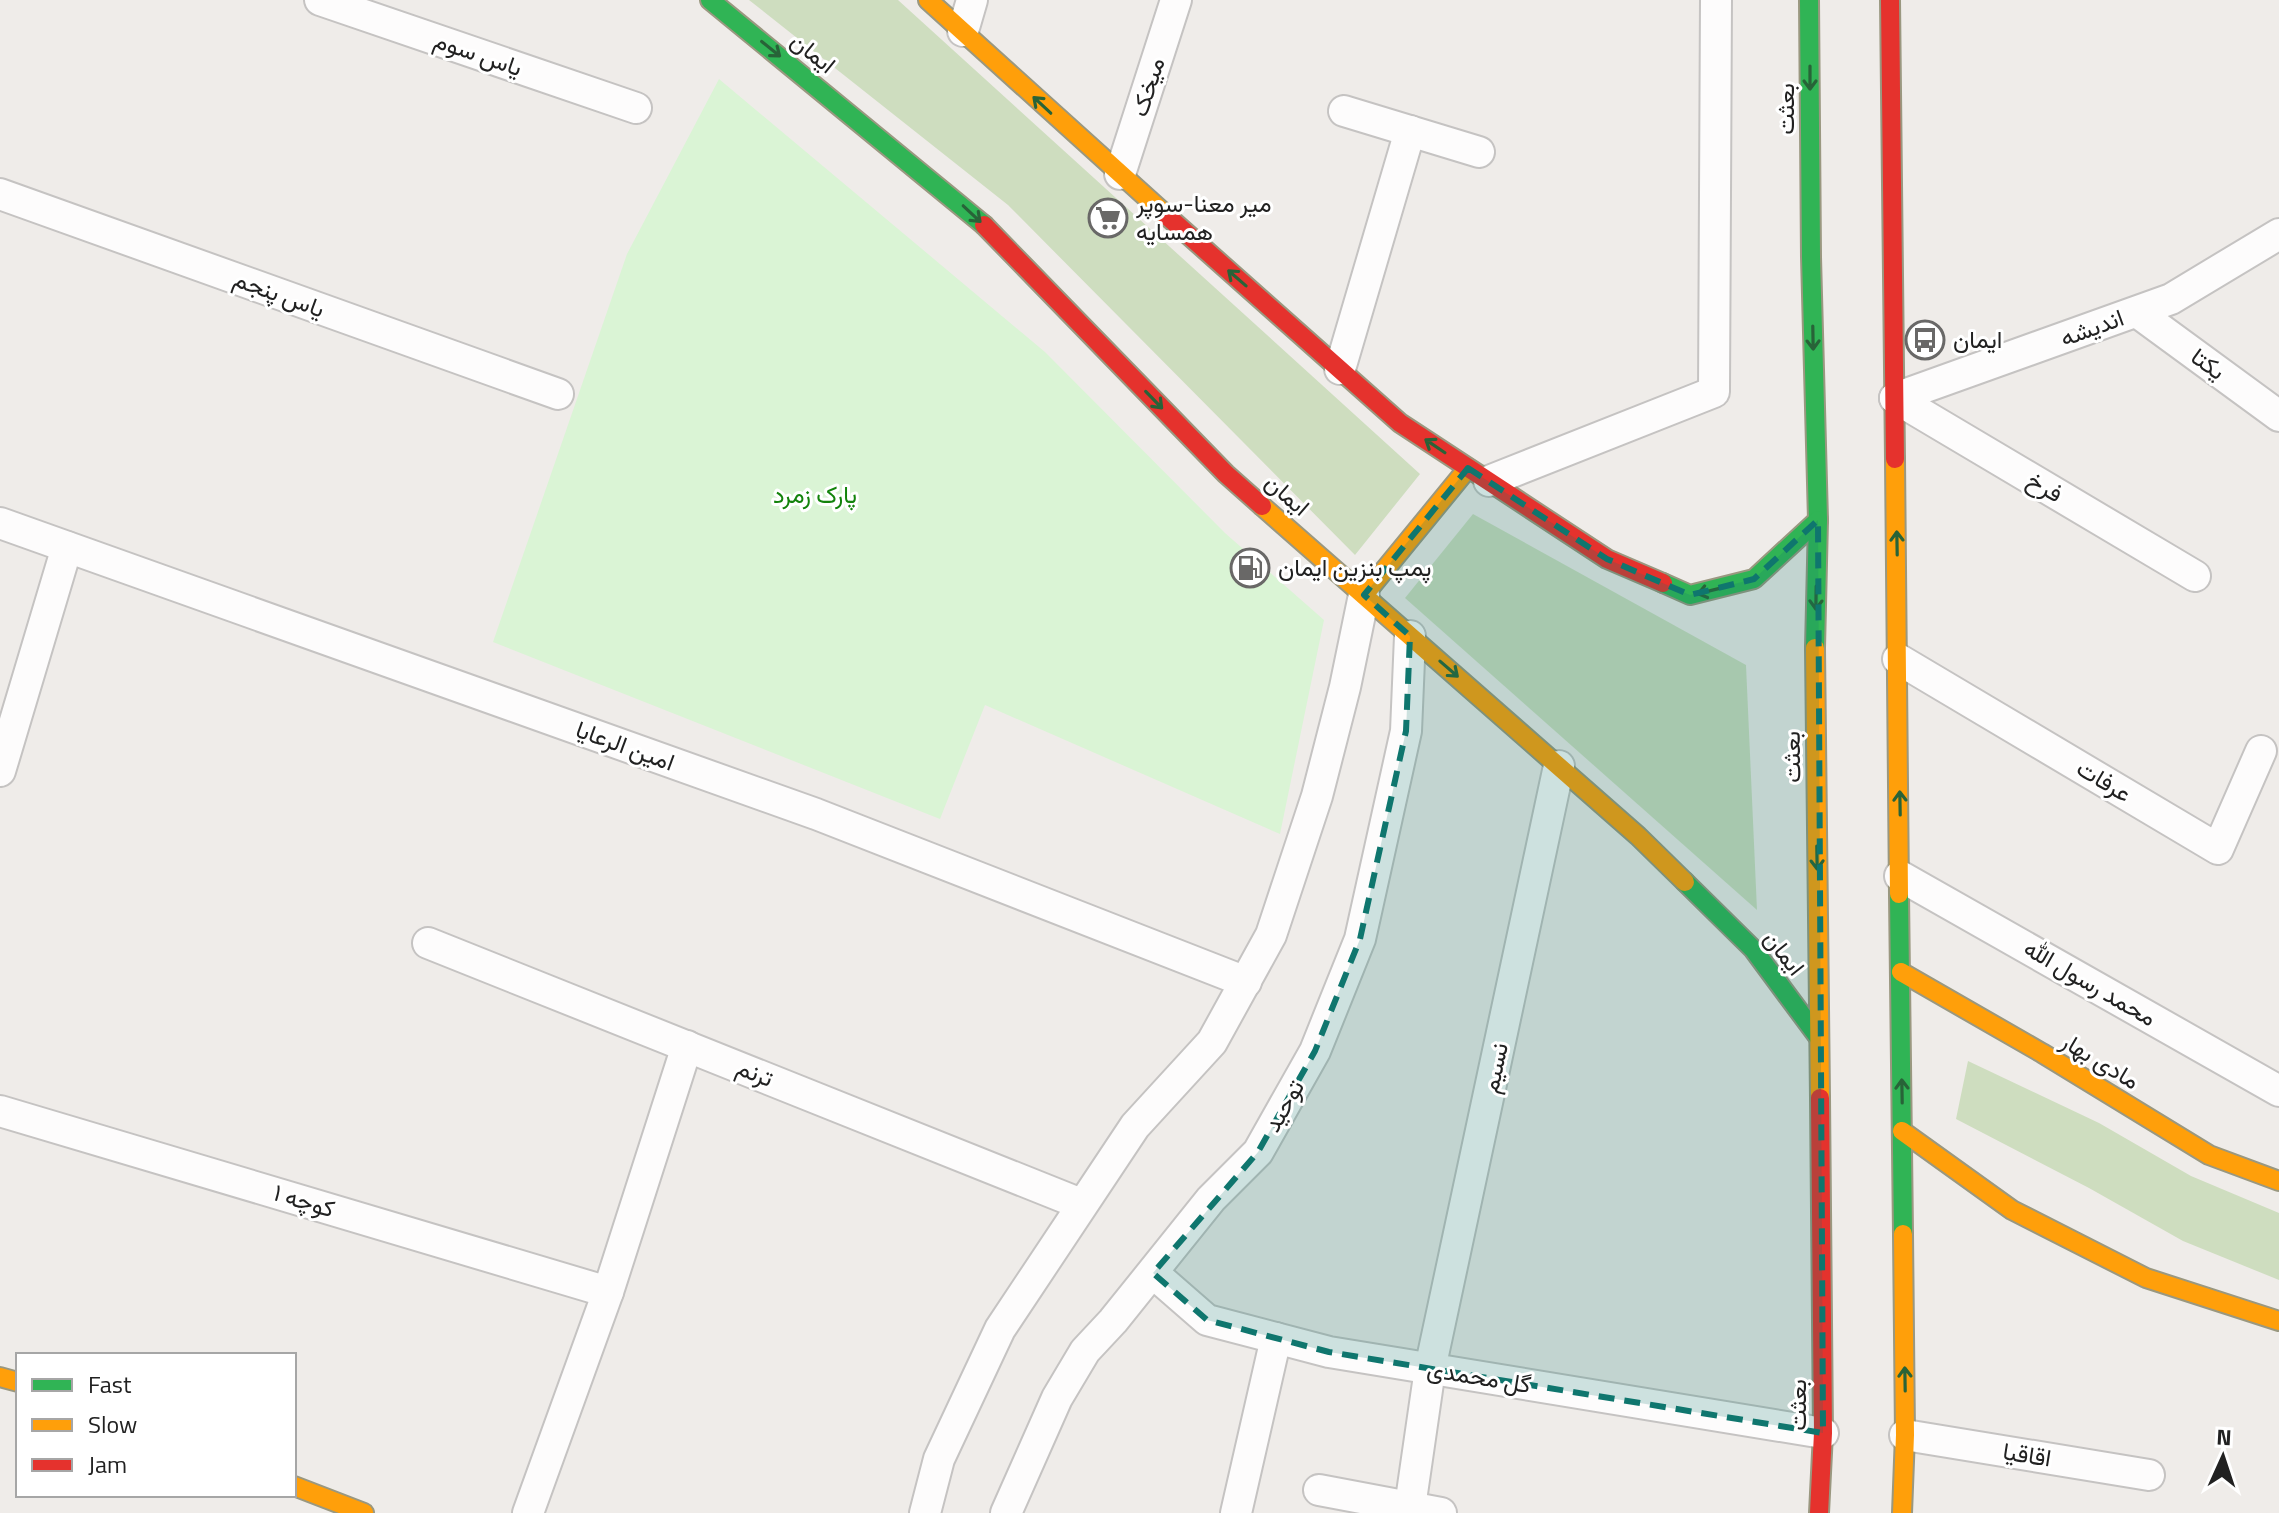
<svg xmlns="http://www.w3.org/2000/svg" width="2279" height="1513" viewBox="0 0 2279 1513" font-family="'Titillium Web',Vazirmatn,sans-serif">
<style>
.forest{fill:#ceddbf}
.park{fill:#daf4d5}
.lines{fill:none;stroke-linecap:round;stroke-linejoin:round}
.street-casing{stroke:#c5c3c2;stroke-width:34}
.fast-casing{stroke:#9a9880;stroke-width:22}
.slow-casing{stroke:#9a9880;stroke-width:22}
.jam-casing{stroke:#9a9880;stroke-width:22}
.street{stroke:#fdfcfc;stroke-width:30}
.fast{stroke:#30b455;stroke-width:18}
.slow{stroke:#ff9f0a;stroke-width:18}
.jam{stroke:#e5322d;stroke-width:18}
.oneway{stroke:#286338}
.marked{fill:#0f766e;fill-opacity:0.2;stroke:#0f766e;stroke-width:6;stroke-dasharray:16 10;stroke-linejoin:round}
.labels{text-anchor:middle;stroke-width:6;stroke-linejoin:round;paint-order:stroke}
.street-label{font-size:24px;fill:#212121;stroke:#fff}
.poi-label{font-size:24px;fill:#212121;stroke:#fff;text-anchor:start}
.park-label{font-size:24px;fill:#12830b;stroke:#fff}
</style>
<rect width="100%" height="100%" fill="#efece9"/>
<g class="forest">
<path d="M749,0H898L1420,474L1355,555L1008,205Z"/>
<path d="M1473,514L1746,665L1757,910L1405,598Z"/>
<path d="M1968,1061L2099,1123L2191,1176L2279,1213V1280L2183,1241L2089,1188L1956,1119Z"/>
</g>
<path class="park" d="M719,79L1045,352L1225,533L1324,620L1280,834L985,705L940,819L493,642L627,254Z"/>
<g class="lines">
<defs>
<g id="street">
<path d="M320,0L636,108"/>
<path d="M963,31L972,0"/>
<path d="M1344,111L1479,152"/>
<path d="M1120,174L1176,0"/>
<path d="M0,194L558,394"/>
<path d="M2137,312L2279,416"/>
<path d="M1340,369L1410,131"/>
<path d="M1895,398L2171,299L2279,234"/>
<path d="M1895,398L2195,576"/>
<path d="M1489,481L1714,392L1716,0"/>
<path d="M0,523L816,814L1246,982"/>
<path d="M1898,659L2218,849L2261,751"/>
<path d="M0,771L67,547"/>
<path d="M1900,876L2279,1091"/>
<path d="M428,943L1081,1204"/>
<path d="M0,1111L608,1292"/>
<path d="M1153,1273L1207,1320L1329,1352L1823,1433"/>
<path d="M1905,1435L2149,1475"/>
<path d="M1319,1490L1441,1513"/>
<path d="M1410,1507L1430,1369L1559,766"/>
<path d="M528,1513L608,1292L687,1046"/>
<path d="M925,1513L939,1459L1000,1329L1135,1126L1212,1042L1271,935L1317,796L1345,687L1364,595"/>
<path d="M1006,1513L1057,1398L1085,1351L1113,1321L1211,1199L1258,1152L1315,1051L1360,939L1406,731L1410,636"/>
<path d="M1236,1513L1276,1338"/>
</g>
<g id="fast">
<path d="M710,0L984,225"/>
<path d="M1809,0L1811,257L1818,520L1815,648"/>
<path d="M1663,583L1690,595L1754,579L1818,520"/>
<path d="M1685,882L1753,949L1819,1038"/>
<path d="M1899,894L1903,1234"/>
</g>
<g id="slow">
<path d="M928,0L1166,215"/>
<path d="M1895,459L1899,894"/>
<path d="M1262,506L1638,836L1685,882"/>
<path d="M1364,595L1468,468"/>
<path d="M1815,648L1820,1098"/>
<path d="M1901,972L2042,1053L2209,1155L2279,1181"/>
<path d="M1902,1131L2012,1210L2146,1278L2279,1321"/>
<path d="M0,1377L18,1382"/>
<path d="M294,1486L364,1513"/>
<path d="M1902,1513L1905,1435L1903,1234"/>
</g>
<g id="jam">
<path d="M1890,0L1895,459"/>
<path d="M1166,215L1400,423L1607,559L1663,583"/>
<path d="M984,225L1226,474L1262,506"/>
<path d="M1819,1513L1823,1433L1820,1098"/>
</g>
</defs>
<use href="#street" class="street-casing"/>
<use href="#fast" class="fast-casing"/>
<use href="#slow" class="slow-casing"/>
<use href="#jam" class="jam-casing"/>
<use href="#street" class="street"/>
<use href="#fast" class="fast"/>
<use href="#slow" class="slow"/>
<use href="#jam" class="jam"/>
</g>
<defs><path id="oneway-shaft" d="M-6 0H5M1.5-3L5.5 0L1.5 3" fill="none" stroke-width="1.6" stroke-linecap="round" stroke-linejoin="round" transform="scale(2)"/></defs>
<g class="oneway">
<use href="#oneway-shaft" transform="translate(771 49) rotate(39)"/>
<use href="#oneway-shaft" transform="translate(1810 78) rotate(90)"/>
<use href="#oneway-shaft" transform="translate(1042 105) rotate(-137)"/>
<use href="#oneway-shaft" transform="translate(972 214) rotate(43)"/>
<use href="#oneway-shaft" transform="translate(1237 278) rotate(-139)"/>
<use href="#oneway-shaft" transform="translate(1813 338) rotate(89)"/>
<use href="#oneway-shaft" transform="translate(1154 400) rotate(46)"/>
<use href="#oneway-shaft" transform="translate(1435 446) rotate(-146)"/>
<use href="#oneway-shaft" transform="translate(1897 543) rotate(-91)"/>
<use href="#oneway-shaft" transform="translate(1709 591) rotate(166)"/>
<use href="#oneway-shaft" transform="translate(1816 598) rotate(91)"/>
<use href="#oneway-shaft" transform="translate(1449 669) rotate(41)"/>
<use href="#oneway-shaft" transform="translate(1900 803) rotate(-91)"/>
<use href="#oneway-shaft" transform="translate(1817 858) rotate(89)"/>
<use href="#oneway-shaft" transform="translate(1902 1091) rotate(-91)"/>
<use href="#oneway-shaft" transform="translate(1905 1379) rotate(-91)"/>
</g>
<path class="marked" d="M1468,468L1607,559L1690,595L1754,579L1818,520L1823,1433L1329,1352L1207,1320L1153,1273L1258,1152L1315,1051L1360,939L1406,731L1410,636L1364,595Z"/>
<defs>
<symbol id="supermarket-ring" viewBox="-11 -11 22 22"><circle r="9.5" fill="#fff" stroke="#696867" stroke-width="1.5"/><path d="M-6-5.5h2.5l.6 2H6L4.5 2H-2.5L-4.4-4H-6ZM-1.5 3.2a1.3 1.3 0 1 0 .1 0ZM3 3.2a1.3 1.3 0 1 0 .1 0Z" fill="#696867"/></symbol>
<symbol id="bus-ring" viewBox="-11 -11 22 22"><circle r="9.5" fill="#fff" stroke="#696867" stroke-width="1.5"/><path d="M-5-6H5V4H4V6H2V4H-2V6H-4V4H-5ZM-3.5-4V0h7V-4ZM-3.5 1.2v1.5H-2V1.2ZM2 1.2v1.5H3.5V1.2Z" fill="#696867"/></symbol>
<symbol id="fuel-ring" viewBox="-11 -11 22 22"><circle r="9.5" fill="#fff" stroke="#696867" stroke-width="1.5"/><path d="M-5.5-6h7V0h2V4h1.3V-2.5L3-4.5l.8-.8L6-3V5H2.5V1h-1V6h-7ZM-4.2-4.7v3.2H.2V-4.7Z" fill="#696867"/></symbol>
</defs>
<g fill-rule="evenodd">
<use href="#supermarket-ring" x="1086" y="196" width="44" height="44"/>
<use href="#bus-ring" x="1903" y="318" width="44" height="44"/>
<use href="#fuel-ring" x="1228" y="546" width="44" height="44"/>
</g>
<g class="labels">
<g class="street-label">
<text transform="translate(813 53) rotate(39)" y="8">ایمان</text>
<text transform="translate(478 54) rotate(19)" y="8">یاس سوم</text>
<text transform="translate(1148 87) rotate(-72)" y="8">میخک</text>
<text transform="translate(1786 109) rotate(-90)" y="8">بعثت</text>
<text transform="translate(279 294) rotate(20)" y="8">یاس پنجم</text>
<text transform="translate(2092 328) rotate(-20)" y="8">اندیشه</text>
<text transform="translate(2208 364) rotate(36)" y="8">یکتا</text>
<text transform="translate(2045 487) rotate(31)" y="8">فرخ</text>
<text transform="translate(1287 495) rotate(41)" y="8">ایمان</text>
<text transform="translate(625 746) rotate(20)" y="8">امین الرعایا</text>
<text transform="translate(1792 757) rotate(-91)" y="8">بعثت</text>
<text transform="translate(2104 781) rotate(31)" y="8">عرفات</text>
<text transform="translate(1784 953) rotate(52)" y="8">ایمان</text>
<text transform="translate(2090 983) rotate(30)" y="8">محمد رسول الله</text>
<text transform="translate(2100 1061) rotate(31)" y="8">مادی بهار</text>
<text transform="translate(1495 1068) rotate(-78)" y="8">نسیم</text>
<text transform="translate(755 1073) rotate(22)" y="8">ترنم</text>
<text transform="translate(1284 1106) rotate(-60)" y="8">توحید</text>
<text transform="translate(304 1201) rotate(17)" y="8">کوچه ۱</text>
<text transform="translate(1479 1377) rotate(9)" y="8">گل محمدی</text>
<text transform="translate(1798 1405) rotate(-90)" y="8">بعثت</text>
<text transform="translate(2027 1455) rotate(9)" y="8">اقاقیا</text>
</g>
<g class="poi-label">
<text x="1136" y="212">میر معنا-سوپر<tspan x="1136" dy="28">همسایه</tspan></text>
<text x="1953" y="348">ایمان</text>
<text x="1278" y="576">پمپ بنزین ایمان</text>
</g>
<g class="park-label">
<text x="815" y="503">پارک زمرد</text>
</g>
</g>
<rect x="16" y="1353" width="280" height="144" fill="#ffffff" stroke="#a6a6a6" stroke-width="2"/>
<rect x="32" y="1379" width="40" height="12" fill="#30b455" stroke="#a6a6a6" stroke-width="2"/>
<text x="88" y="1393" font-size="24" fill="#212121">Fast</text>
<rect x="32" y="1419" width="40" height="12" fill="#ff9f0a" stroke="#a6a6a6" stroke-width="2"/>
<text x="88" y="1433" font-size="24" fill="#212121">Slow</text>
<rect x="32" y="1459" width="40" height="12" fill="#e5322d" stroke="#a6a6a6" stroke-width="2"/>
<text x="88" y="1473" font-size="24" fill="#212121">Jam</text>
<g transform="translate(2223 1457) rotate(3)" stroke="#ffffff" stroke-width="6" paint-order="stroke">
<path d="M0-6L14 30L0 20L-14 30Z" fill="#212121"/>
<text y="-12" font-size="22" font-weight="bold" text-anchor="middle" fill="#212121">N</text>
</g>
</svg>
